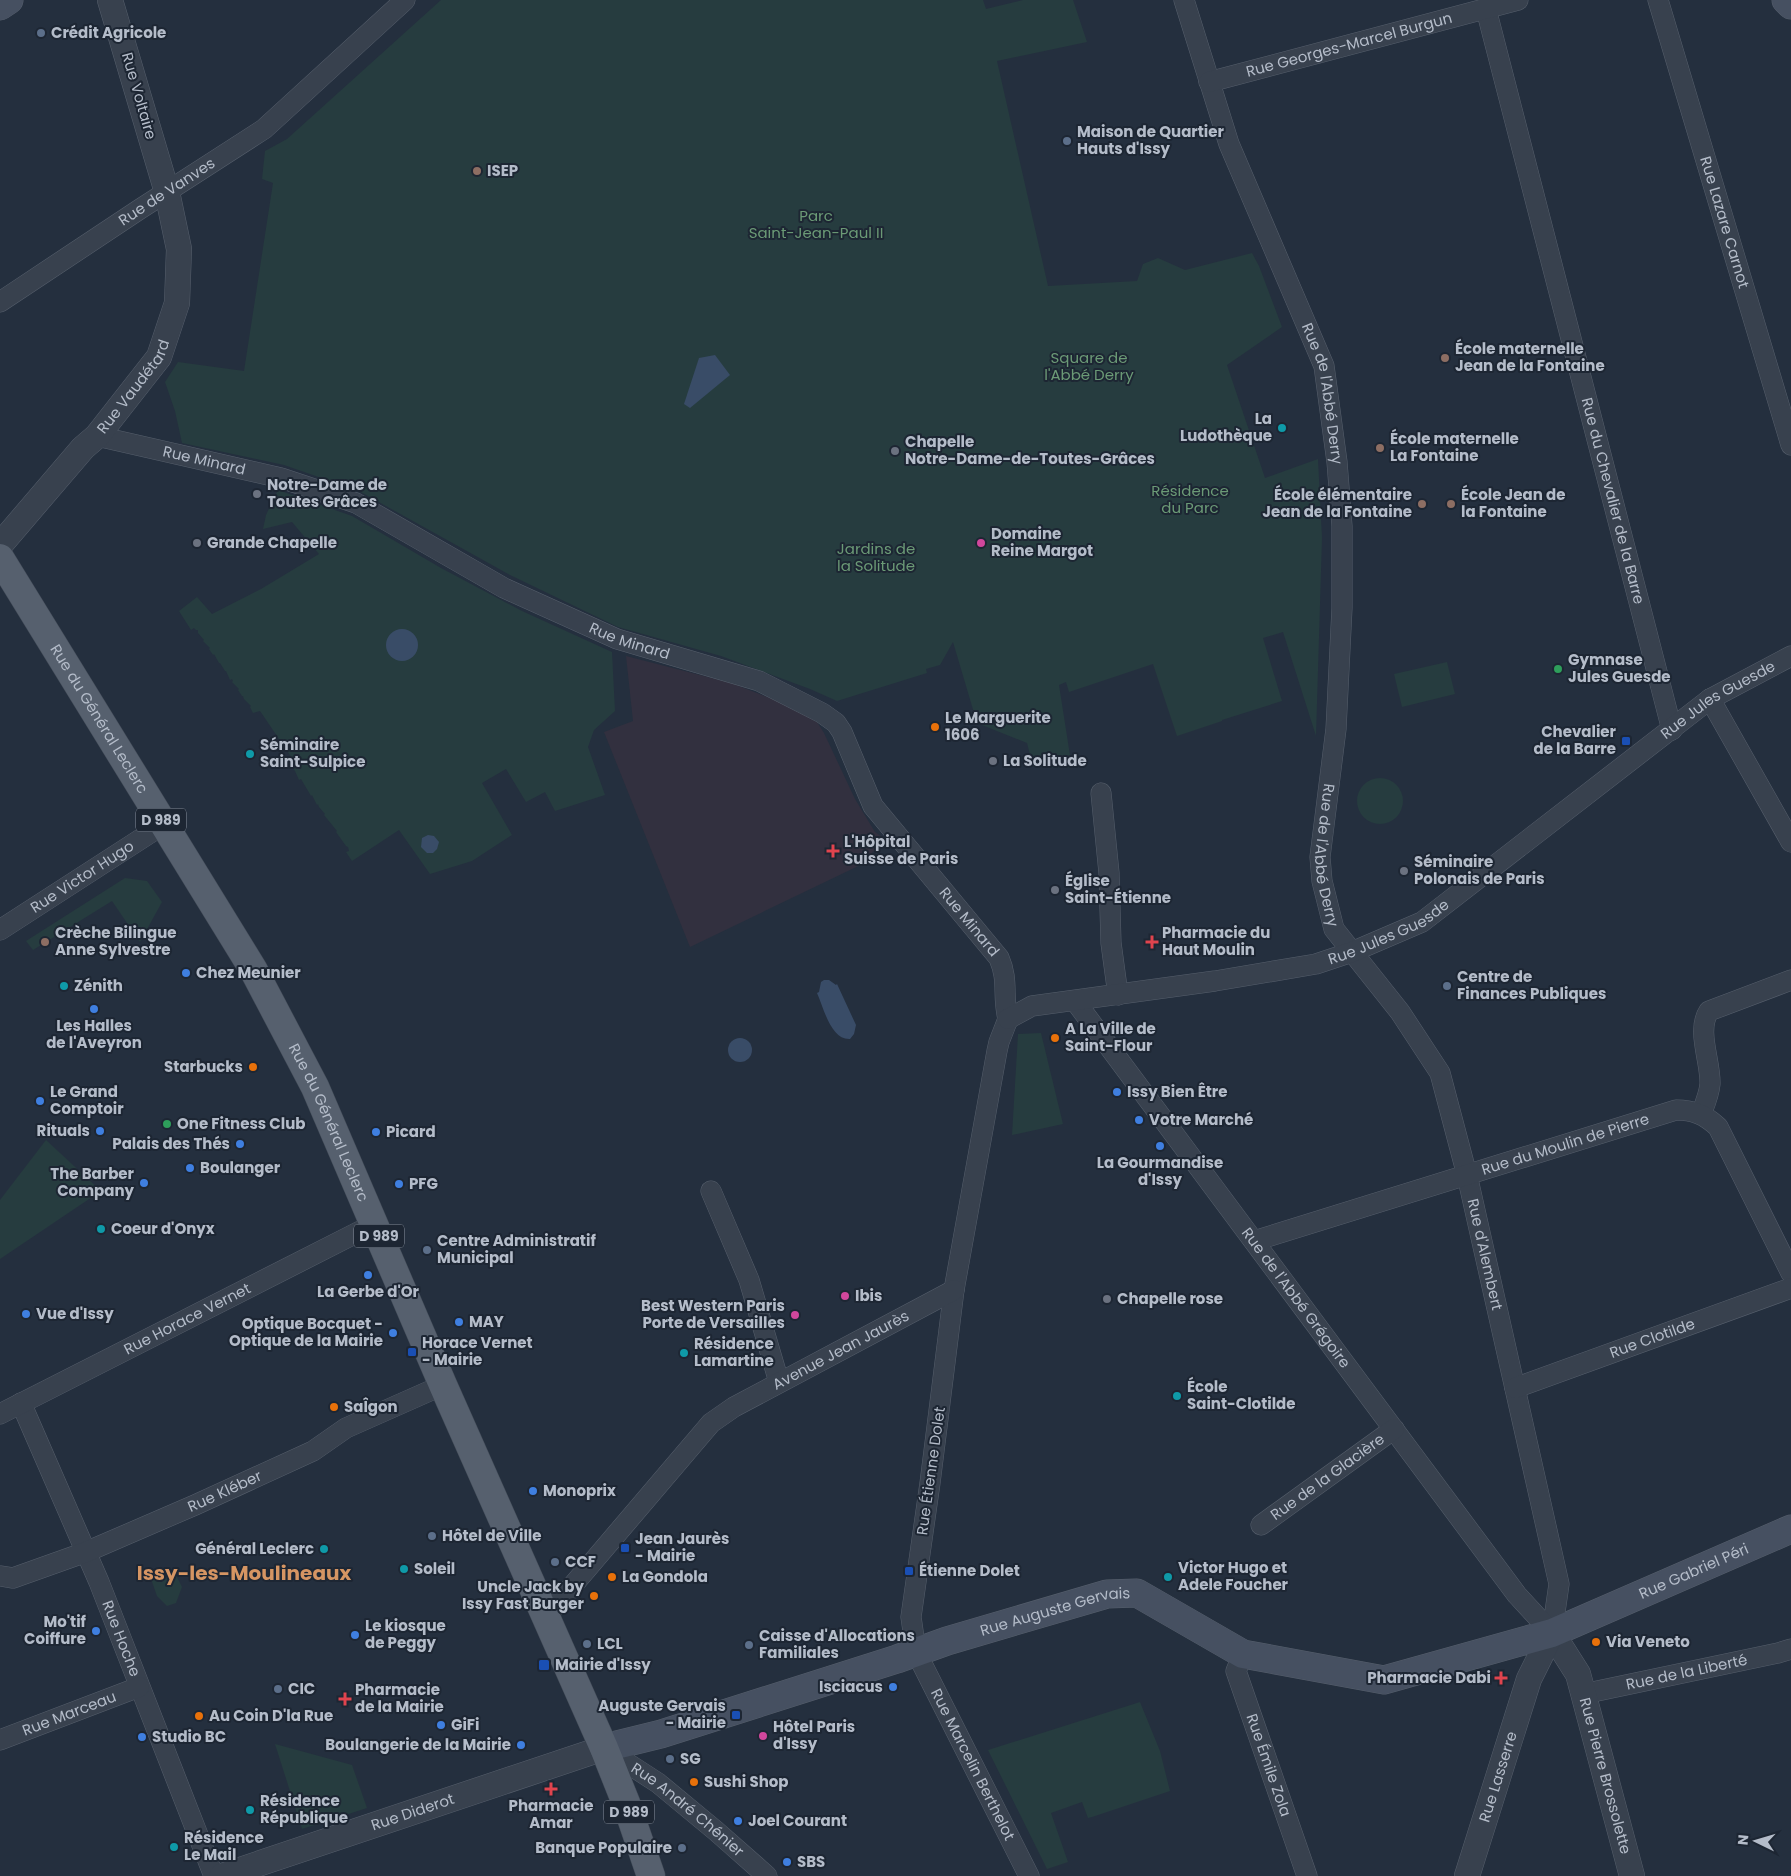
<svg xmlns="http://www.w3.org/2000/svg" width="1791" height="1876" viewBox="0 0 1791 1876" font-family="Poppins,sans-serif">
<style>
.medical{fill:#32303f}
.green{fill:#263c3f}
.water{fill:#394c67}
.lines{fill:none;stroke-linecap:round;stroke-linejoin:round}
.minor-casing{stroke:#565f6c;stroke-width:21}
.tertiary-casing{stroke:#565f6c;stroke-width:26}
.secondary-casing{stroke:#565f6c;stroke-width:29}
.primary-casing{stroke:#414a57;stroke-width:29}
.minor{stroke:#38414e;stroke-width:20}
.tertiary{stroke:#38414e;stroke-width:25}
.secondary{stroke:#465061;stroke-width:28}
.primary{stroke:#56606e;stroke-width:28}
.service-dot{fill:#5c6f8a;stroke:#1d2633;stroke-width:2}
.education-dot{fill:#8d6e63;stroke:#1d2633;stroke-width:2}
.culture-dot{fill:#0f9aa8;stroke:#1d2633;stroke-width:2}
.worship-dot{fill:#6b7280;stroke:#1d2633;stroke-width:2}
.hotel-dot{fill:#d1479c;stroke:#1d2633;stroke-width:2}
.leisure-dot{fill:#2e9e5b;stroke:#1d2633;stroke-width:2}
.food-dot{fill:#e8710a;stroke:#1d2633;stroke-width:2}
.transit-dot{fill:#1a4fb4;stroke:#1d2633;stroke-width:2}
.health-dot{fill:#e0444e;stroke:#1d2633;stroke-width:2}
.shop-dot{fill:#3f7fe0;stroke:#1d2633;stroke-width:2}
.labels{text-anchor:middle;stroke-width:4;stroke-linejoin:round;paint-order:stroke}
.shield{fill:#1d2633;stroke:#878f9c;stroke-width:1}
.shield-label{font-size:14px;font-weight:bold;fill:#b4bcc9}
.poi-label{font-size:15px;font-weight:bold;fill:#b4bcc9;stroke:#1d2633;text-anchor:start}
.street-label{font-size:15px;fill:#b4bcc9;stroke:#1d2633}
.park-label{font-size:15px;fill:#6b9a76;stroke:#1d2633}
.district-label{font-size:20px;font-weight:bold;fill:#d59563;stroke:#1d2633}
</style>
<rect width="100%" height="100%" fill="#242f3e"/>
<path class="medical" d="M626,656L731,683L785,704L817,722L824,733L855,799L875,832L893,845L872,852L875,858L690,947L604,732L633,721Z"/>
<g class="green">
<path d="M441,0H983L986,9L1023,0H1073L1087,42L997,61L1048,286L1137,281L1143,264L1158,258L1185,270L1252,253L1259,266L1282,327L1227,365L1265,478L1318,459L1322,538L1316,736L1283,632L1263,638L1282,701L1222,720V721L1177,736L1153,664L1069,692L1066,682L1059,685L1072,768L1033,767L1027,743L977,723L953,642L940,665L926,669L927,673L837,701L810,689L721,656L618,627L510,575L359,491L284,465L182,443L175,411L165,382L178,362L244,371L273,183L262,179L265,151L287,139Z"/>
<path d="M278,490L352,516L441,568L522,611L612,652L615,711L594,730L588,747L605,795L555,811L545,792L526,802L506,769L482,783L512,835L472,861L430,874L399,830L352,861L346,852L349,851L348,847L346,846L336,832L337,831L324,815L325,814L319,807L318,804L317,805L312,795L311,796L301,779L299,780L295,771L290,765L294,761L260,711L253,713L250,707L251,706L244,699L243,696H242L238,690L239,689L232,682L233,681L232,679L230,680L226,671H225L220,663H219L214,654L213,655L209,649L210,648L203,641L204,640L198,633V630H196L194,628L191,630L179,611L197,597L212,614L261,589L319,554L292,522L263,529L266,515Z"/>
<path d="M1447,662L1455,694L1402,707L1394,674Z"/>
<circle cx="1380" cy="801" r="23"/>
<path d="M125,878L147,881L162,902L140,942L112,901L33,950L26,941Z"/>
<path d="M1041,1033L1063,1124L1012,1135L1018,1034Z"/>
<path d="M46,1140L101,1191L0,1259V1200Z"/>
<path d="M173,1569L182,1587L176,1603L167,1606L157,1596L151,1579Z"/>
<path d="M1140,1702L1160,1751L1170,1791L1092,1817L1088,1818L1082,1802L1051,1813L1068,1862L1047,1869L988,1750Z"/>
<path d="M275,1744L352,1765L367,1808L302,1829Z"/>
</g>
<g class="water">
<path d="M715,355L730,375L690,408L684,404L699,358Z"/>
<circle cx="402" cy="645" r="16"/>
<path d="M428,835L434,836L439,842L437,849L433,853H427L421,847L422,838Z"/>
<path d="M824,980H829L836,985L837,984L856,1025L854,1034L850,1039C831,1040 824,1009 817,993L819,992L821,982Z"/>
<circle cx="740" cy="1050" r="12"/>
</g>
<g class="lines">
<defs>
<g id="minor">
<path id="s1" d="M1184,0L1229,144L1324,366L1337,462L1342,526V608L1336,729L1320,857L1322,881L1334,929L1400,1012L1440,1073L1467,1175L1559,1584L1552,1633"/>
<path id="s2" d="M1658,0L1791,445"/>
<path id="s3" d="M1486,9L1672,730"/>
<path id="s4" d="M1209,82L1518,0"/>
<path id="s5" d="M0,302L140,209L264,129L405,0"/>
<path id="s6" d="M97,436L281,478L356,503L504,588L617,639L759,681L822,713L836,723L842,732L873,806L999,958C1009,981 1002,995 1008,1019"/>
<path d="M1710,699L1791,842"/>
<path d="M1101,793L1109,873L1111,943L1118,995"/>
<path id="s7" d="M0,930L164,824"/>
<path id="s8" d="M1075,1001L1517,1595L1552,1633"/>
<path id="s9" d="M1008,1019L999,1042L997,1051L954,1290L930,1483L911,1617L916,1652L1029,1876"/>
<path id="s10" d="M1008,1019L1032,1006L1215,981L1316,964L1352,952L1422,922L1710,699L1791,656"/>
<path d="M1701,1114C1705,1104 1709,1095 1710,1084C1711,1062 1696,1030 1709,1011L1791,980"/>
<path d="M711,1191L749,1280L779,1382"/>
<path id="s11" d="M1254,1241L1676,1110C1694,1110 1705,1115 1718,1127L1791,1273"/>
<path id="s12" d="M1515,1388L1791,1288"/>
<path id="s13" d="M21,1403L99,1582L214,1876"/>
<path id="s14" d="M0,1414L374,1224"/>
<path id="s15" d="M1261,1525L1394,1429"/>
<path id="s16" d="M0,1576L13,1578L86,1552L195,1505L313,1451L346,1428L443,1385"/>
<path id="s17" d="M545,1618L711,1423L734,1407L954,1290"/>
<path id="s18" d="M1243,1654L1236,1671L1307,1876"/>
<path id="s19" d="M1583,1694L1778,1653L1791,1649"/>
<path id="s20" d="M0,1740L139,1687"/>
<path id="s21" d="M604,1748L658,1783L716,1831L767,1876"/>
</g>
<g id="tertiary">
<path id="s22" d="M0,545L83,448L97,436L159,357L177,303L179,249L167,192L110,0"/>
<path id="s23" d="M1552,1633L1578,1674L1632,1876"/>
<path id="s24" d="M222,1876L604,1748"/>
<path id="s25" d="M1467,1876L1529,1679L1552,1633"/>
</g>
<g id="secondary">
<path d="M1786,0L1791,5"/>
<path d="M0,6L9,0"/>
<path id="s26" d="M604,1748L661,1734L897,1659L947,1641L1107,1594L1137,1593L1243,1654L1384,1680L1552,1633L1791,1529"/>
</g>
<g id="primary">
<path id="s27" d="M0,558L253,969L315,1087L443,1385L604,1748L626,1803L651,1876"/>
</g>
</defs>
<use href="#minor" class="minor-casing"/>
<use href="#tertiary" class="tertiary-casing"/>
<use href="#secondary" class="secondary-casing"/>
<use href="#primary" class="primary-casing"/>
<use href="#minor" class="minor"/>
<use href="#tertiary" class="tertiary"/>
<use href="#secondary" class="secondary"/>
<use href="#primary" class="primary"/>
</g>
<g class="service-dot">
<circle cx="41" cy="33" r="5"/>
<circle cx="1067" cy="141" r="5"/>
<circle cx="1447" cy="986" r="5"/>
<circle cx="427" cy="1250" r="5"/>
<circle cx="432" cy="1536" r="5"/>
<circle cx="555" cy="1562" r="5"/>
<circle cx="587" cy="1644" r="5"/>
<circle cx="749" cy="1645" r="5"/>
<circle cx="278" cy="1689" r="5"/>
<circle cx="670" cy="1759" r="5"/>
<circle cx="682" cy="1848" r="5"/>
</g>
<g class="education-dot">
<circle cx="477" cy="171" r="5"/>
<circle cx="1445" cy="358" r="5"/>
<circle cx="1380" cy="448" r="5"/>
<circle cx="1422" cy="504" r="5"/>
<circle cx="1451" cy="504" r="5"/>
<circle cx="45" cy="942" r="5"/>
</g>
<g class="culture-dot">
<circle cx="1282" cy="428" r="5"/>
<circle cx="250" cy="754" r="5"/>
<circle cx="64" cy="986" r="5"/>
<circle cx="101" cy="1229" r="5"/>
<circle cx="684" cy="1353" r="5"/>
<circle cx="1177" cy="1396" r="5"/>
<circle cx="324" cy="1549" r="5"/>
<circle cx="404" cy="1569" r="5"/>
<circle cx="1168" cy="1577" r="5"/>
<circle cx="250" cy="1810" r="5"/>
<circle cx="174" cy="1847" r="5"/>
</g>
<g class="worship-dot">
<circle cx="895" cy="451" r="5"/>
<circle cx="257" cy="494" r="5"/>
<circle cx="197" cy="543" r="5"/>
<circle cx="993" cy="761" r="5"/>
<circle cx="1404" cy="871" r="5"/>
<circle cx="1055" cy="890" r="5"/>
<circle cx="1107" cy="1299" r="5"/>
</g>
<g class="hotel-dot">
<circle cx="981" cy="543" r="5"/>
<circle cx="845" cy="1296" r="5"/>
<circle cx="795" cy="1315" r="5"/>
<circle cx="763" cy="1736" r="5"/>
</g>
<g class="leisure-dot">
<circle cx="1558" cy="669" r="5"/>
<circle cx="167" cy="1124" r="5"/>
</g>
<g class="food-dot">
<circle cx="935" cy="727" r="5"/>
<circle cx="1055" cy="1038" r="5"/>
<circle cx="253" cy="1067" r="5"/>
<circle cx="334" cy="1407" r="5"/>
<circle cx="612" cy="1577" r="5"/>
<circle cx="594" cy="1596" r="5"/>
<circle cx="1596" cy="1642" r="5"/>
<circle cx="199" cy="1716" r="5"/>
<circle cx="694" cy="1782" r="5"/>
</g>
<g class="transit-dot">
<rect x="1621" y="736" width="10" height="10" rx="2.5"/>
<rect x="407" y="1347" width="10" height="10" rx="2.5"/>
<rect x="620" y="1543" width="10" height="10" rx="2.5"/>
<rect x="904" y="1566" width="10" height="10" rx="2.5"/>
<rect x="538" y="1659" width="12" height="12" rx="2.5"/>
<rect x="731" y="1710" width="10" height="10" rx="2.5"/>
</g>
<g class="health-dot">
<path d="M830.5 843.5h5v5h5v5h-5v5h-5v-5h-5v-5h5z"/>
<path d="M1149.5 934.5h5v5h5v5h-5v5h-5v-5h-5v-5h5z"/>
<path d="M1498.5 1670.5h5v5h5v5h-5v5h-5v-5h-5v-5h5z"/>
<path d="M342.5 1691.5h5v5h5v5h-5v5h-5v-5h-5v-5h5z"/>
<path d="M548.5 1781.5h5v5h5v5h-5v5h-5v-5h-5v-5h5z"/>
</g>
<g class="shop-dot">
<circle cx="186" cy="973" r="5"/>
<circle cx="94" cy="1009" r="5"/>
<circle cx="1117" cy="1092" r="5"/>
<circle cx="40" cy="1101" r="5"/>
<circle cx="1139" cy="1120" r="5"/>
<circle cx="100" cy="1131" r="5"/>
<circle cx="376" cy="1132" r="5"/>
<circle cx="240" cy="1144" r="5"/>
<circle cx="1160" cy="1146" r="5"/>
<circle cx="190" cy="1168" r="5"/>
<circle cx="144" cy="1183" r="5"/>
<circle cx="399" cy="1184" r="5"/>
<circle cx="368" cy="1275" r="5"/>
<circle cx="26" cy="1314" r="5"/>
<circle cx="459" cy="1322" r="5"/>
<circle cx="393" cy="1333" r="5"/>
<circle cx="533" cy="1491" r="5"/>
<circle cx="96" cy="1631" r="5"/>
<circle cx="355" cy="1635" r="5"/>
<circle cx="893" cy="1687" r="5"/>
<circle cx="441" cy="1725" r="5"/>
<circle cx="142" cy="1737" r="5"/>
<circle cx="521" cy="1745" r="5"/>
<circle cx="738" cy="1821" r="5"/>
<circle cx="787" cy="1862" r="5"/>
</g>
<g class="labels">
<g class="shield">
<rect x="136" y="808.5" width="50" height="23" rx="4"/>
<rect x="354" y="1224.5" width="50" height="23" rx="4"/>
<rect x="604" y="1800.5" width="50" height="23" rx="4"/>
</g>
<g class="shield-label">
<text x="161" y="825">D 989</text>
<text x="379" y="1241">D 989</text>
<text x="629" y="1817">D 989</text>
</g>
<g class="poi-label">
<text x="51" y="38">Crédit Agricole</text>
<text x="1077" y="137">Maison de Quartier<tspan x="1077" dy="17">Hauts d'Issy</tspan></text>
<text x="487" y="176">ISEP</text>
<text x="1455" y="354">École maternelle<tspan x="1455" dy="17">Jean de la Fontaine</tspan></text>
<text x="1272" y="424" text-anchor="end">La<tspan x="1272" dy="17">Ludothèque</tspan></text>
<text x="1390" y="444">École maternelle<tspan x="1390" dy="17">La Fontaine</tspan></text>
<text x="905" y="447">Chapelle<tspan x="905" dy="17">Notre-Dame-de-Toutes-Grâces</tspan></text>
<text x="267" y="490">Notre-Dame de<tspan x="267" dy="17">Toutes Grâces</tspan></text>
<text x="1412" y="500" text-anchor="end">École élémentaire<tspan x="1412" dy="17">Jean de la Fontaine</tspan></text>
<text x="1461" y="500">École Jean de<tspan x="1461" dy="17">la Fontaine</tspan></text>
<text x="991" y="539">Domaine<tspan x="991" dy="17">Reine Margot</tspan></text>
<text x="207" y="548">Grande Chapelle</text>
<text x="1568" y="665">Gymnase<tspan x="1568" dy="17">Jules Guesde</tspan></text>
<text x="945" y="723">Le Marguerite<tspan x="945" dy="17">1606</tspan></text>
<text x="1616" y="737" text-anchor="end">Chevalier<tspan x="1616" dy="17">de la Barre</tspan></text>
<text x="260" y="750">Séminaire<tspan x="260" dy="17">Saint-Sulpice</tspan></text>
<text x="1003" y="766">La Solitude</text>
<text x="844" y="847">L'Hôpital<tspan x="844" dy="17">Suisse de Paris</tspan></text>
<text x="1414" y="867">Séminaire<tspan x="1414" dy="17">Polonais de Paris</tspan></text>
<text x="1065" y="886">Église<tspan x="1065" dy="17">Saint-Étienne</tspan></text>
<text x="55" y="938">Crèche Bilingue<tspan x="55" dy="17">Anne Sylvestre</tspan></text>
<text x="1162" y="938">Pharmacie du<tspan x="1162" dy="17">Haut Moulin</tspan></text>
<text x="196" y="978">Chez Meunier</text>
<text x="1457" y="982">Centre de<tspan x="1457" dy="17">Finances Publiques</tspan></text>
<text x="74" y="991">Zénith</text>
<text x="94" y="1031" text-anchor="middle">Les Halles<tspan x="94" dy="17">de l'Aveyron</tspan></text>
<text x="1065" y="1034">A La Ville de<tspan x="1065" dy="17">Saint-Flour</tspan></text>
<text x="243" y="1072" text-anchor="end">Starbucks</text>
<text x="50" y="1097">Le Grand<tspan x="50" dy="17">Comptoir</tspan></text>
<text x="1127" y="1097">Issy Bien Être</text>
<text x="1149" y="1125">Votre Marché</text>
<text x="177" y="1129">One Fitness Club</text>
<text x="90" y="1136" text-anchor="end">Rituals</text>
<text x="386" y="1137">Picard</text>
<text x="230" y="1149" text-anchor="end">Palais des Thés</text>
<text x="1160" y="1168" text-anchor="middle">La Gourmandise<tspan x="1160" dy="17">d'Issy</tspan></text>
<text x="200" y="1173">Boulanger</text>
<text x="134" y="1179" text-anchor="end">The Barber<tspan x="134" dy="17">Company</tspan></text>
<text x="409" y="1189">PFG</text>
<text x="111" y="1234">Coeur d'Onyx</text>
<text x="437" y="1246">Centre Administratif<tspan x="437" dy="17">Municipal</tspan></text>
<text x="368" y="1297" text-anchor="middle">La Gerbe d'Or</text>
<text x="855" y="1301">Ibis</text>
<text x="1117" y="1304">Chapelle rose</text>
<text x="785" y="1311" text-anchor="end">Best Western Paris<tspan x="785" dy="17">Porte de Versailles</tspan></text>
<text x="36" y="1319">Vue d'Issy</text>
<text x="469" y="1327">MAY</text>
<text x="383" y="1329" text-anchor="end">Optique Bocquet -<tspan x="383" dy="17">Optique de la Mairie</tspan></text>
<text x="422" y="1348">Horace Vernet<tspan x="422" dy="17">- Mairie</tspan></text>
<text x="694" y="1349">Résidence<tspan x="694" dy="17">Lamartine</tspan></text>
<text x="1187" y="1392">École<tspan x="1187" dy="17">Saint-Clotilde</tspan></text>
<text x="344" y="1412">SaÎgon</text>
<text x="543" y="1496">Monoprix</text>
<text x="442" y="1541">Hôtel de Ville</text>
<text x="635" y="1544">Jean Jaurès<tspan x="635" dy="17">- Mairie</tspan></text>
<text x="314" y="1554" text-anchor="end">Général Leclerc</text>
<text x="565" y="1567">CCF</text>
<text x="1178" y="1573">Victor Hugo et<tspan x="1178" dy="17">Adele Foucher</tspan></text>
<text x="414" y="1574">Soleil</text>
<text x="919" y="1576">Étienne Dolet</text>
<text x="622" y="1582">La Gondola</text>
<text x="584" y="1592" text-anchor="end">Uncle Jack by<tspan x="584" dy="17">Issy Fast Burger</tspan></text>
<text x="86" y="1627" text-anchor="end">Mo'tif<tspan x="86" dy="17">Coiffure</tspan></text>
<text x="365" y="1631">Le kiosque<tspan x="365" dy="17">de Peggy</tspan></text>
<text x="759" y="1641">Caisse d'Allocations<tspan x="759" dy="17">Familiales</tspan></text>
<text x="1606" y="1647">Via Veneto</text>
<text x="597" y="1649">LCL</text>
<text x="555" y="1670">Mairie d'Issy</text>
<text x="1491" y="1683" text-anchor="end">Pharmacie Dabi</text>
<text x="883" y="1692" text-anchor="end">Isciacus</text>
<text x="288" y="1694">CIC</text>
<text x="355" y="1695">Pharmacie<tspan x="355" dy="17">de la Mairie</tspan></text>
<text x="726" y="1711" text-anchor="end">Auguste Gervais<tspan x="726" dy="17">- Mairie</tspan></text>
<text x="209" y="1721">Au Coin D'la Rue</text>
<text x="451" y="1730">GiFi</text>
<text x="773" y="1732">Hôtel Paris<tspan x="773" dy="17">d'Issy</tspan></text>
<text x="152" y="1742">Studio BC</text>
<text x="511" y="1750" text-anchor="end">Boulangerie de la Mairie</text>
<text x="680" y="1764">SG</text>
<text x="704" y="1787">Sushi Shop</text>
<text x="260" y="1806">Résidence<tspan x="260" dy="17">République</tspan></text>
<text x="551" y="1811" text-anchor="middle">Pharmacie<tspan x="551" dy="17">Amar</tspan></text>
<text x="748" y="1826">Joel Courant</text>
<text x="184" y="1843">Résidence<tspan x="184" dy="17">Le Mail</tspan></text>
<text x="672" y="1853" text-anchor="end">Banque Populaire</text>
<text x="797" y="1867">SBS</text>
</g>
<g class="street-label">
<text dy="5" stroke="none"><textPath href="#s4" startOffset="145">Rue Georges-Marcel Burgun</textPath></text>
<text transform="translate(139 96) rotate(74)" y="5">Rue Voltaire</text>
<text dy="5" stroke="none"><textPath href="#s5" startOffset="200">Rue de Vanves</textPath></text>
<text dy="5" stroke="none"><textPath href="#s2" startOffset="232">Rue Lazare Carnot</textPath></text>
<text dy="5" stroke="none"><textPath href="#s22" startOffset="208">Rue Vaudétard</textPath></text>
<text dy="5" stroke="none"><textPath href="#s1" startOffset="419">Rue de l'Abbé Derry</textPath></text>
<text dy="5" stroke="none"><textPath href="#s6" startOffset="110">Rue Minard</textPath></text>
<text dy="5" stroke="none"><textPath href="#s3" startOffset="508">Rue du Chevalier de la Barre</textPath></text>
<text dy="5" stroke="none"><textPath href="#s6" startOffset="575">Rue Minard</textPath></text>
<text dy="5" stroke="none"><textPath href="#s10" startOffset="799">Rue Jules Guesde</textPath></text>
<text dy="5" stroke="none"><textPath href="#s27" startOffset="189">Rue du Général Leclerc</textPath></text>
<text dy="5" stroke="none"><textPath href="#s1" startOffset="884">Rue de l'Abbé Derry</textPath></text>
<text dy="5" stroke="none"><textPath href="#s7" startOffset="98">Rue Victor Hugo</textPath></text>
<text dy="5" stroke="none"><textPath href="#s6" startOffset="1040">Rue Minard</textPath></text>
<text dy="5" stroke="none"><textPath href="#s10" startOffset="394">Rue Jules Guesde</textPath></text>
<text dy="5" stroke="none"><textPath href="#s27" startOffset="654">Rue du Général Leclerc</textPath></text>
<text dy="5" stroke="none"><textPath href="#s11" startOffset="326">Rue du Moulin de Pierre</textPath></text>
<text dy="5" stroke="none"><textPath href="#s1" startOffset="1325">Rue d'Alembert</textPath></text>
<text dy="5" stroke="none"><textPath href="#s8" startOffset="370">Rue de l'Abbé Grégoire</textPath></text>
<text dy="5" stroke="none"><textPath href="#s14" startOffset="210">Rue Horace Vernet</textPath></text>
<text dy="5" stroke="none"><textPath href="#s12" startOffset="146">Rue Clotilde</textPath></text>
<text dy="5" stroke="none"><textPath href="#s17" startOffset="405">Avenue Jean Jaurès</textPath></text>
<text transform="translate(931 1471) rotate(-82)" y="5">Rue Étienne Dolet</text>
<text dy="5" stroke="none"><textPath href="#s15" startOffset="82">Rue de la Glacière</textPath></text>
<text dy="5" stroke="none"><textPath href="#s16" startOffset="242">Rue Kléber</textPath></text>
<text dy="5" stroke="none"><textPath href="#s26" startOffset="1151">Rue Gabriel Péri</textPath></text>
<text dy="5" stroke="none"><textPath href="#s26" startOffset="472">Rue Auguste Gervais</textPath></text>
<text dy="5" stroke="none"><textPath href="#s13" startOffset="256">Rue Hoche</textPath></text>
<text dy="5" stroke="none"><textPath href="#s19" startOffset="106">Rue de la Liberté</textPath></text>
<text dy="5" stroke="none"><textPath href="#s20" startOffset="74">Rue Marceau</textPath></text>
<text dy="5" stroke="none"><textPath href="#s9" startOffset="768">Rue Marcelin Berthelot</textPath></text>
<text dy="5" stroke="none"><textPath href="#s18" startOffset="118">Rue Émile Zola</textPath></text>
<text dy="5" stroke="none"><textPath href="#s23" startOffset="154">Rue Pierre Brossolette</textPath></text>
<text dy="5" stroke="none"><textPath href="#s25" startOffset="104">Rue Lasserre</textPath></text>
<text dy="5" stroke="none"><textPath href="#s21" startOffset="104">Rue André Chénier</textPath></text>
<text dy="5" stroke="none"><textPath href="#s24" startOffset="201">Rue Diderot</textPath></text>
</g>
<g class="park-label">
<text x="816" y="221">Parc<tspan x="816" dy="17">Saint-Jean-Paul II</tspan></text>
<text x="1089" y="363">Square de<tspan x="1089" dy="17">l'Abbé Derry</tspan></text>
<text x="1190" y="496">Résidence<tspan x="1190" dy="17">du Parc</tspan></text>
<text x="876" y="554">Jardins de<tspan x="876" dy="17">la Solitude</tspan></text>
</g>
<g class="district-label">
<text x="244" y="1580">Issy-les-Moulineaux</text>
</g>
</g>
<g transform="translate(1756 1841) rotate(275)" stroke="#1d2633" stroke-width="4" paint-order="stroke">
<path d="M0-4L9 19L0 12L-9 19Z" fill="#b4bcc9"/>
<text y="-8" font-size="14" font-weight="bold" text-anchor="middle" fill="#b4bcc9">N</text>
</g>
</svg>
